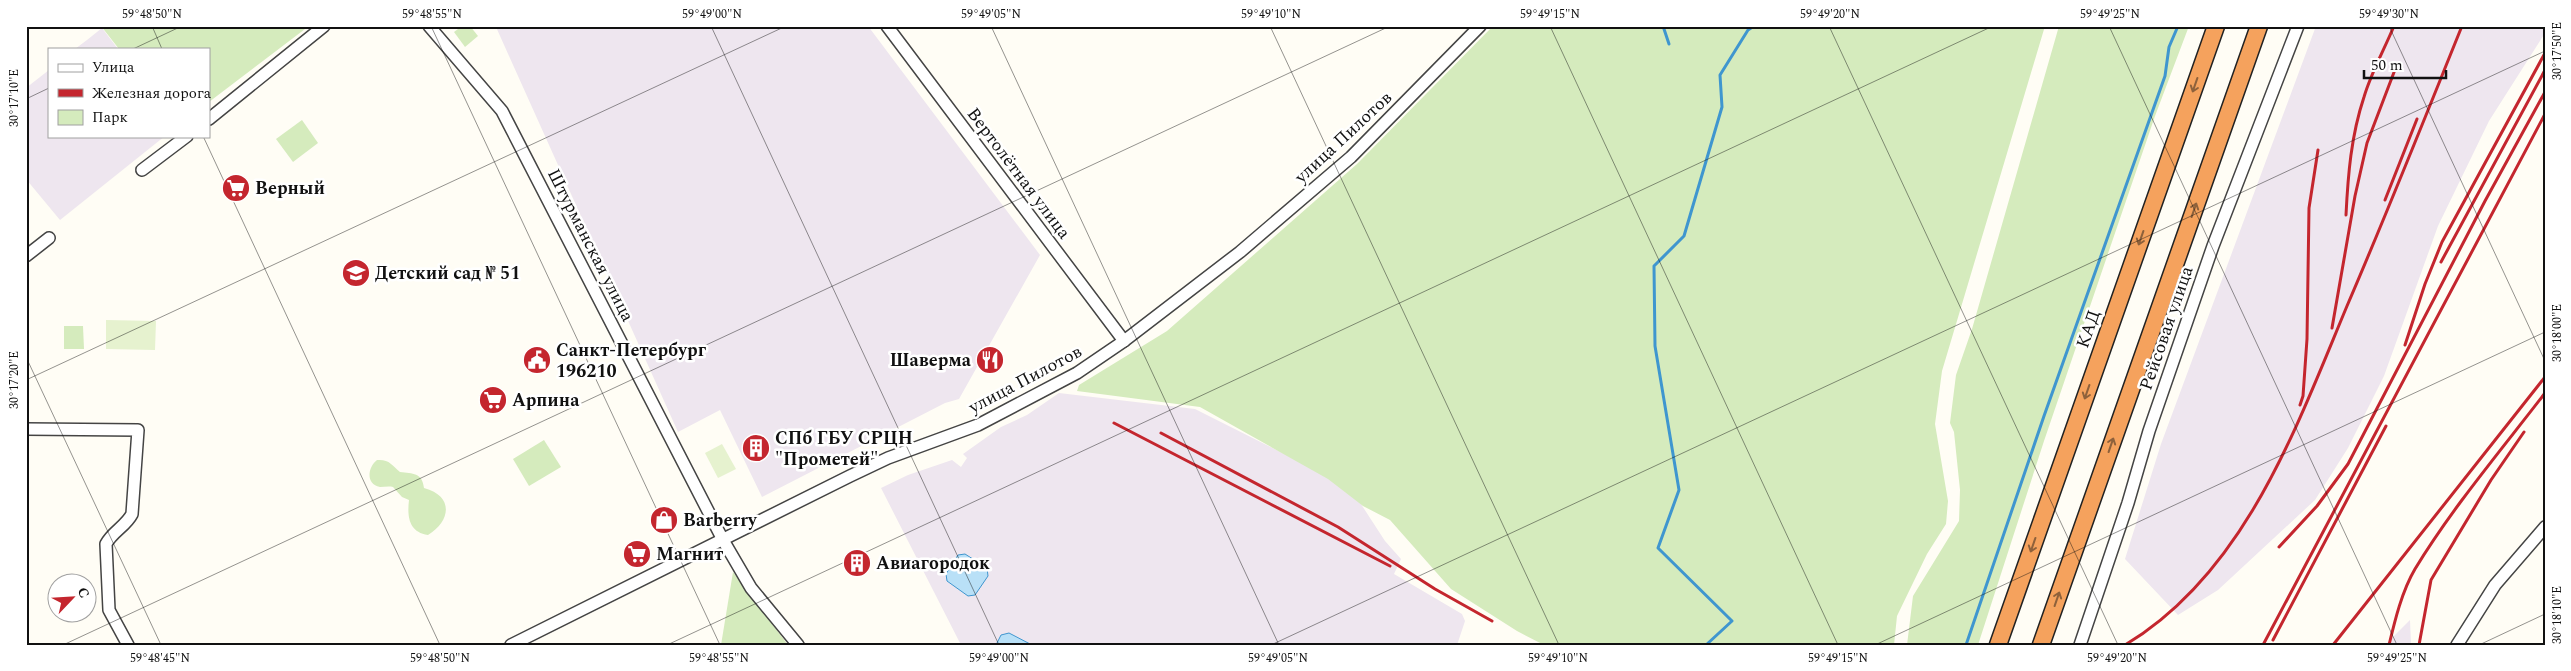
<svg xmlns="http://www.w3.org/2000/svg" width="2571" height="671" viewBox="0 0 2571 671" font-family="Spectral,serif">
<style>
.industrial{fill:#eee6ef}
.green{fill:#d5ebbd}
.pitch{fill:#e6f2cf}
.water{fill:#b9e0f7;stroke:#3f96cf}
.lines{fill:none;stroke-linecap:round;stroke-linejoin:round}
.stream{stroke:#3f96cf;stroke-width:3}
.minor-casing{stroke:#444;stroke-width:14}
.highway-casing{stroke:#222;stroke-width:19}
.minor{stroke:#fff;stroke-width:11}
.highway{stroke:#f5a25d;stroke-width:16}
.rail{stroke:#c4262e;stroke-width:3}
.oneway{stroke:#8e613b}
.ticks{fill:none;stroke:#111;stroke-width:1;stroke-opacity:0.45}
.labels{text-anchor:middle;stroke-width:5;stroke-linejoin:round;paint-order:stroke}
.street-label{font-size:18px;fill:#111;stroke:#fff}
.poi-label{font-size:18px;font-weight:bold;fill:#111;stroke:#fff;text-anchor:start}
.neatline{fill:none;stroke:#111;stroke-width:2}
.ticks-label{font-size:12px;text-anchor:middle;fill:#111}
</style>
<rect width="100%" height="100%" fill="#fffdf5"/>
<g class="industrial">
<path d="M868,26L1040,255L959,399L945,403L762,497L720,410L678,432L496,27Z"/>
<path d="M2316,26H2545V33L2489,121L2438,226L2384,376L2348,448L2315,500L2218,590L2178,615L2125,559L2161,444Z"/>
<path d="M102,28L118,49H75L87,40Z"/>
<path d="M49,70V136H165L60,220L26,179V88Z"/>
<path d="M1059,393L1195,409L1330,477L1359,501L1385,541L1401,559L1394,574L1462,614L1465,621L1457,645H961L881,488L908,475L952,460L961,467L967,458L963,454L1001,427L1027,415Z"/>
<path d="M2410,620L2411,645H2385Z"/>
</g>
<g class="green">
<path d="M101,26H309L209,102V49H119Z"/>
<path d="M462,26H470L478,36L465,47L454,32Z"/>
<path d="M1493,26H2045L1942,371L1935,424L1948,501L1946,524L1927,554L1897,616L1894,645H1544L1517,631L1451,589L1390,520L1363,506L1328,479L1200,407L1077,391L1079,385L1167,331L1357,164Z"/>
<path d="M2059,26H2189L2155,116L2044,441L1978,645H1907L1913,596L1959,521L1960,490L1954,432L1950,423L1956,375L1972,329Z"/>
<path d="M302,120L318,143L293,162L276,139Z"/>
<path d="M64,326H83L84,349H64Z"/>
<path d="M544,440L561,467L529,486L513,459Z"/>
<path d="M377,460C389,459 392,465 400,472C413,474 422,472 424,488C454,496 451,521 428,535C409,532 407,517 409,500L402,497L393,487C389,486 384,487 380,487C365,484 368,467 377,460Z"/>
<path d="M733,572L788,645H721Z"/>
</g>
<g class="pitch">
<path d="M106,320L156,321L155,350L106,349Z"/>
<path d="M722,444L736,469L718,478L705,453Z"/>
</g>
<g class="water">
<path d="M965,554L987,568L988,576L975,595L968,596L947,581L946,574L958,555Z"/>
<path d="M1009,633L1032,645H996L1001,635Z"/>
</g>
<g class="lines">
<g class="stream">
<path d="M1663,26L1669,44"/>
<path d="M1706,645L1732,621L1658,548L1679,490L1655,346L1654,266L1684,236L1722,107L1720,75L1748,30L1754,26"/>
<path d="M1966,645L2044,416L2165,76L2169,47L2178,26"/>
</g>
<defs>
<g id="minor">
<path d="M429,26L502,111L723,540L751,588L798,645"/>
<path d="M887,26L1124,341"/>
<path d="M209,119L324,26"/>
<path d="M142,170L187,136"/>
<path d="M26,256L49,238"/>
<path d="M26,429L138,430L132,514C126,526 112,532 106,544L109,610L128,645"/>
<path d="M511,645L850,476L888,458L978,425L1077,373L1124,341L1240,252L1351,157L1480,26"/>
<path d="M2080,645L2128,503L2149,431L2213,246L2298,26"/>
<path d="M2457,645L2495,585L2545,527"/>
</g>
<g id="highway">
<path d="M1998,645L2216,26"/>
<path d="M2041,645L2259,26"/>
</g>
</defs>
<use href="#minor" class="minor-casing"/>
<use href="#highway" class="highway-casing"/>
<use href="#minor" class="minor"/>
<use href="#highway" class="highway"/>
<g class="rail">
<path d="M2385,200L2417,119"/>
<path d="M2346,215C2348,175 2351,136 2364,97C2371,73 2384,50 2394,26"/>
<path d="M2441,262L2545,70"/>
<path d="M2332,328L2355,196L2367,143L2396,67"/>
<path d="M2405,345L2425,284L2442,242L2545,53"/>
<path d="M2300,405L2303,396L2307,339L2309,208L2318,150"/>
<path d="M1114,423L1390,566"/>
<path d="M1161,433L1338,527L1435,589L1492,621"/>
<path d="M2279,547L2317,506L2348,464L2485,201L2545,92"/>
<path d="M2273,640L2386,426"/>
<path d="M2125,645C2245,573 2296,428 2347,306C2387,213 2424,120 2462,26"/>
<path d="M2263,645L2545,114"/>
<path d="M2333,645L2545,377"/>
<path d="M2389,645C2395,620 2402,591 2415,569C2452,508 2502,449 2545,393"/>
<path d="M2419,645L2431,580L2491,480L2524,432"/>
</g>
</g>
<defs><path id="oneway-shaft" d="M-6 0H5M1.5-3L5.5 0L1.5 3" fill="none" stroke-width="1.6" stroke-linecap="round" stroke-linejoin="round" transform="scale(1.25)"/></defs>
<g class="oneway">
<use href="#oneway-shaft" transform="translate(2195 85) rotate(109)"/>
<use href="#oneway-shaft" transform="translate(2194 210) rotate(-71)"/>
<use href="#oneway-shaft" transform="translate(2141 238) rotate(109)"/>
<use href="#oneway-shaft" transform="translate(2087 392) rotate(109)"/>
<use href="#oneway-shaft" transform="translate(2111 445) rotate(-71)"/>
<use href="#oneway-shaft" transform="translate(2033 545) rotate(109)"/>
<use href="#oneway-shaft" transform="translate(2057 599) rotate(-71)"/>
</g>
<path class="ticks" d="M152,26L162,49M431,26L720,645M711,26L999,645M991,26L1279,645M1270,26L1559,645M1550,26L1838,645M1829,26L2118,645M2109,26L2397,645M2389,26L2545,361M133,49L182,26M26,99L49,88M203,136L440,645M26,357L161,645M26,380L786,26M63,645L1390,26M667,645L1993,26M1271,645L2545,51M1875,645L2545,332M2479,645L2545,614"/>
<defs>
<symbol id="supermarket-disc" viewBox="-11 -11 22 22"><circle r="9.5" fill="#c4262e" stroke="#fff"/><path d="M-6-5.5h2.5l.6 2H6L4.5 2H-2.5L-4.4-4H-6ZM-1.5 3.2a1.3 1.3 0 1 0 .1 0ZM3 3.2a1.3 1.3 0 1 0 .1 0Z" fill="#fff"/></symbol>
<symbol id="school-disc" viewBox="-11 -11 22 22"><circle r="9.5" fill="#c4262e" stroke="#fff"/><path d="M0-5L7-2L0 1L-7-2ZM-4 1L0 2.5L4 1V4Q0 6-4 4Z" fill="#fff"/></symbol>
<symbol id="civic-disc" viewBox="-11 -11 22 22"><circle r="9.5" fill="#c4262e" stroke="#fff"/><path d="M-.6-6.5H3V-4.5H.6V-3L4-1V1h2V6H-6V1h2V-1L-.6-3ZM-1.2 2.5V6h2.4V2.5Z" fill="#fff"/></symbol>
<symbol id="restaurant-disc" viewBox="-11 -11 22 22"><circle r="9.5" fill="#c4262e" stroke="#fff"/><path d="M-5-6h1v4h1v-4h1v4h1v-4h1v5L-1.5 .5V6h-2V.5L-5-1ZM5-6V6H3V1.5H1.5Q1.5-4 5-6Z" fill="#fff"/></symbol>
<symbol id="building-disc" viewBox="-11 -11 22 22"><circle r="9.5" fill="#c4262e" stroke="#fff"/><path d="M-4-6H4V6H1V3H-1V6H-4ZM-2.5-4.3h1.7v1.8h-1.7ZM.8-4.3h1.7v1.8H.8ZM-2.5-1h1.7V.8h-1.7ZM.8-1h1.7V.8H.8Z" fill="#fff"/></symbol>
<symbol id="shop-disc" viewBox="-11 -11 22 22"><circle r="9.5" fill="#c4262e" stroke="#fff"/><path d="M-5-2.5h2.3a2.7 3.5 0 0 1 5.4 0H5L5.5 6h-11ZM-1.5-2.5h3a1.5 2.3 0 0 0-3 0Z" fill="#fff"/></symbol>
</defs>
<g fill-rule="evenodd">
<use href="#supermarket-disc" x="220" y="172" width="32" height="32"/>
<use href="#school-disc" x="340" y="257" width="32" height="32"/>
<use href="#civic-disc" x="521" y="344" width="32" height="32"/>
<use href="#restaurant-disc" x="974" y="344" width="32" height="32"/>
<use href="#supermarket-disc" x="477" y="384" width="32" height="32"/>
<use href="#building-disc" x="740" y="432" width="32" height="32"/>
<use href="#shop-disc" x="648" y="504" width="32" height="32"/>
<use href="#supermarket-disc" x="621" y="538" width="32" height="32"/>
<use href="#building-disc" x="841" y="547" width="32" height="32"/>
</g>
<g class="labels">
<g class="street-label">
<text transform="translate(1343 137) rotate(-43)" y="6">улица Пилотов</text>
<text transform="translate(1019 173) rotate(53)" y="6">Вертолётная улица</text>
<text transform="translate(591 245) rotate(63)" y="6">Штурманская улица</text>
<text transform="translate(2166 328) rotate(-71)" y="6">Рейсовая улица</text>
<text transform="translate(2088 329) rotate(-71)" y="6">КАД</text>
<text transform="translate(1025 379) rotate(-28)" y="6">улица Пилотов</text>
</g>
<g class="poi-label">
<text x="255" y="194">Верный</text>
<text x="375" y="279">Детский сад № 51</text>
<text x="556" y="356">Санкт-Петербург<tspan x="556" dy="21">196210</tspan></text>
<text x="971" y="366" text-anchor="end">Шаверма</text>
<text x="512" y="406">Арпина</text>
<text x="775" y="444">СПб ГБУ СРЦН<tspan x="775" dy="21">"Прометей"</tspan></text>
<text x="683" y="526">Barberry</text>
<text x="656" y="560">Магнит</text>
<text x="876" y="569">Авиагородок</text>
</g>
</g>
<rect width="2571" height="671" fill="none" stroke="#ffffff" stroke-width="55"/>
<rect x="48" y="48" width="162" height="90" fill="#ffffff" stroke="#a0a0a0"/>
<rect x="58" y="64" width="25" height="8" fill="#ffffff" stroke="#a0a0a0"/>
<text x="92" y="72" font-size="15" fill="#111111">Улица</text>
<rect x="58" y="89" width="25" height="8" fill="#c4262e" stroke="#a0a0a0"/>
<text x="92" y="98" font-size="15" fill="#111111">Железная дорога</text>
<rect x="58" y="110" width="25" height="15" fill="#d5ebbd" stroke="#a0a0a0"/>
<text x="92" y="122" font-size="15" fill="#111111">Парк</text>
<g transform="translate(72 598) rotate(65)"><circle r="24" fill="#ffffff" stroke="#a0a0a0"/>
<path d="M0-4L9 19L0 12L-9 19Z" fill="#c4262e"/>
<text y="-8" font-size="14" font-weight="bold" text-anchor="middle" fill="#111111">С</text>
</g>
<path d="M2364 70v8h82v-8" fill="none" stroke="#111111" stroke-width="2.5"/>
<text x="2371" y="70" font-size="15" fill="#111111" stroke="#ffffff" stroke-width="4" paint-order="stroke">50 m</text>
<rect x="28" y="28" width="2516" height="616" class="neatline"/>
<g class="ticks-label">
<text x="152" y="18">59°48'50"N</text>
<text x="432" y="18">59°48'55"N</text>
<text x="712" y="18">59°49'00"N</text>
<text x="991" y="18">59°49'05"N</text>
<text x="1271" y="18">59°49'10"N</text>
<text x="1550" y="18">59°49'15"N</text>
<text x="1830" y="18">59°49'20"N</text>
<text x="2110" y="18">59°49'25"N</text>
<text x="2389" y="18">59°49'30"N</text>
<text transform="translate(2557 51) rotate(-90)" y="4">30°17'50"E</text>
<text transform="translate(14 98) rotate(-90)" y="4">30°17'10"E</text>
<text transform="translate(2557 333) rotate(-90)" y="4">30°18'00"E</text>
<text transform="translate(14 380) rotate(-90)" y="4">30°17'20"E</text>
<text transform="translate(2557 615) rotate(-90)" y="4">30°18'10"E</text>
<text x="160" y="662">59°48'45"N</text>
<text x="440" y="662">59°48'50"N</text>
<text x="719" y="662">59°48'55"N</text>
<text x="999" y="662">59°49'00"N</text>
<text x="1278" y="662">59°49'05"N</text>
<text x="1558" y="662">59°49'10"N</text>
<text x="1838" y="662">59°49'15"N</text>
<text x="2117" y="662">59°49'20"N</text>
<text x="2397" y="662">59°49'25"N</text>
</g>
</svg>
